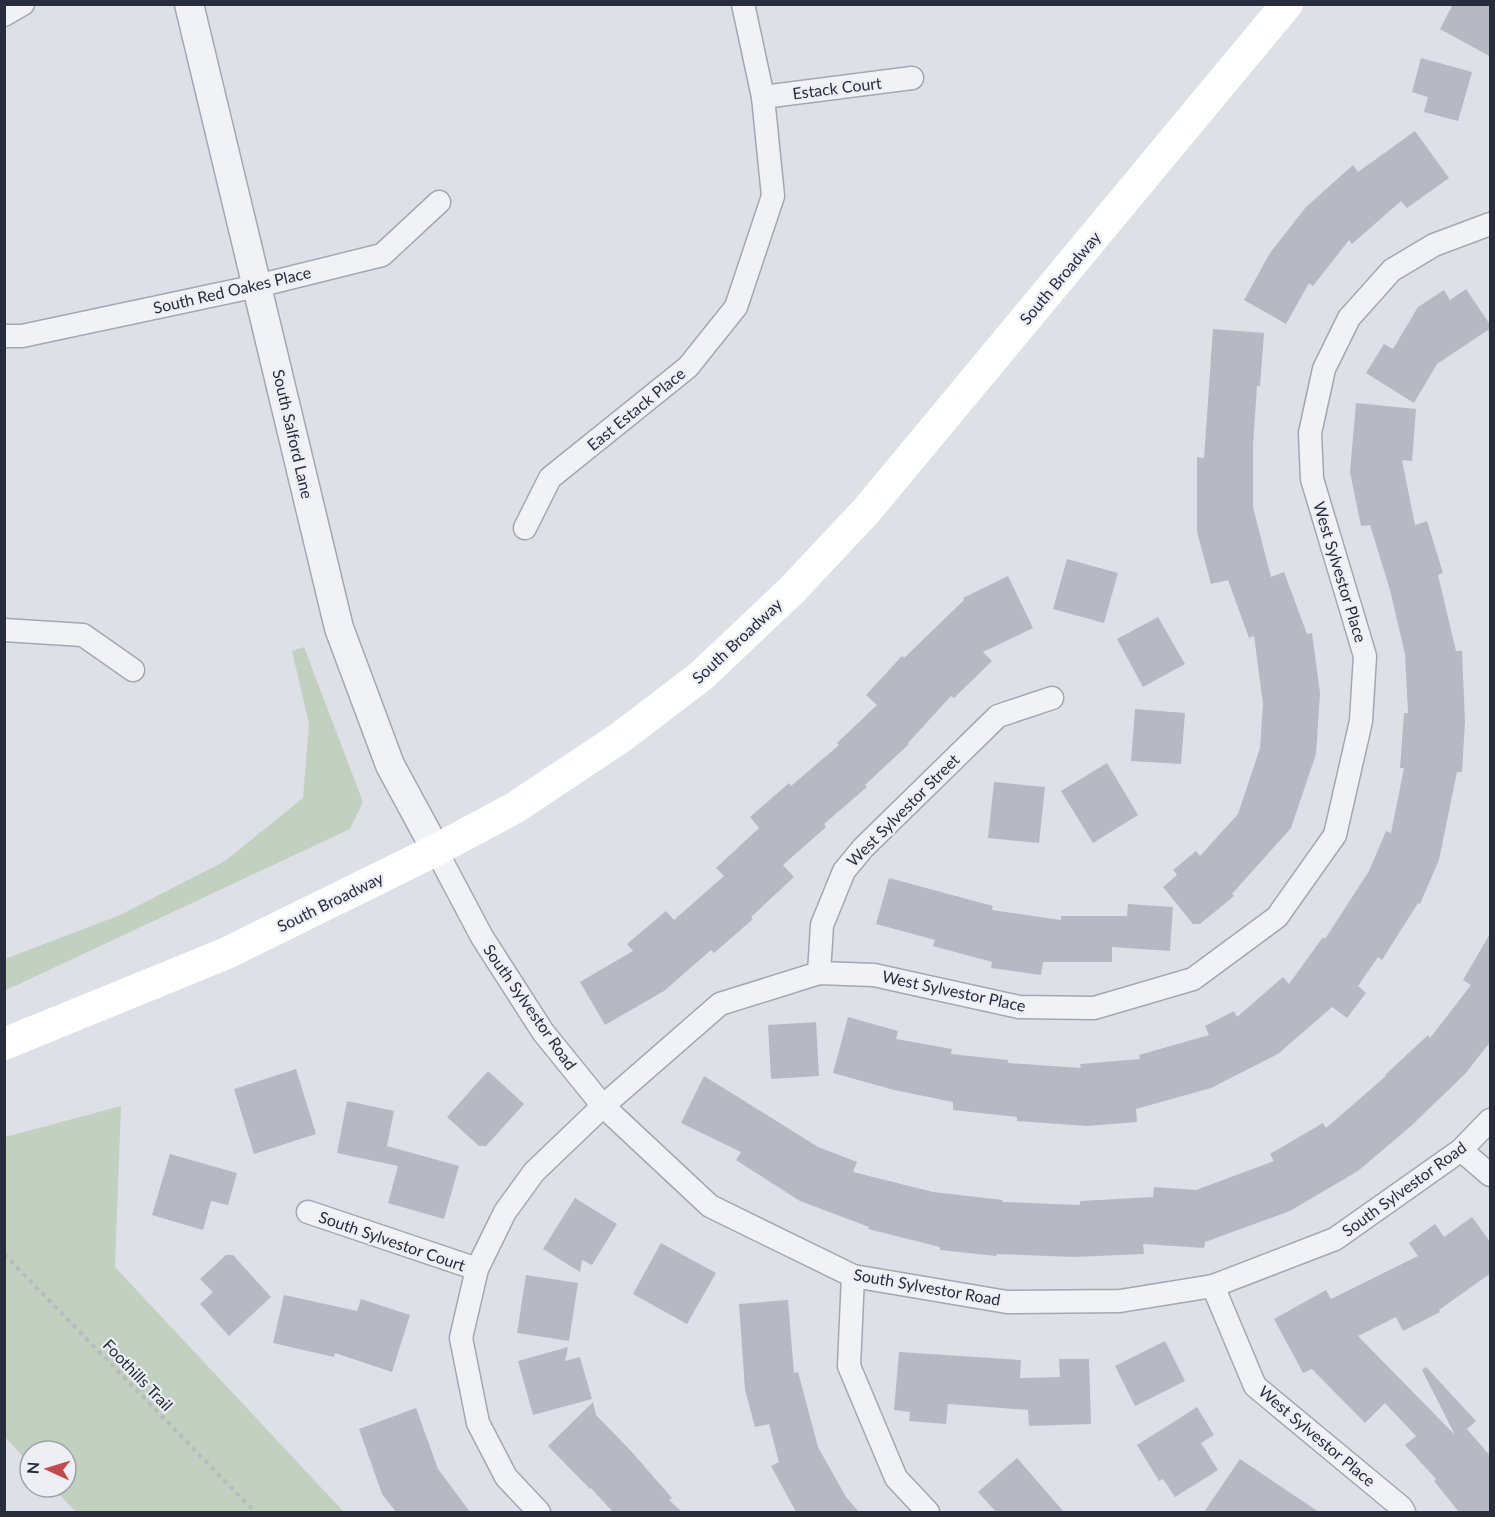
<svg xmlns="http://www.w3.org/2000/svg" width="1495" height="1517" viewBox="0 0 1495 1517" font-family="Lato,sans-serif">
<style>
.green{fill:#c2d0c0}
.building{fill:#b6b9c3}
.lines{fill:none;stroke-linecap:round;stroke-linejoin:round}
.minor-casing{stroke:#a4a7b1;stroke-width:25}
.tertiary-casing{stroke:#a4a7b1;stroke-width:31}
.path{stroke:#b9bbc1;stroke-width:4;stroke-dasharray:4.5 4.5;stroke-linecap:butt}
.minor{stroke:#f1f2f5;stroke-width:22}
.tertiary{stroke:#f1f2f5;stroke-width:28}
.secondary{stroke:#fff;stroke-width:32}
.labels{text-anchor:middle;stroke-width:4.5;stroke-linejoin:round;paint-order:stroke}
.street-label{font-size:16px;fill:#282d3d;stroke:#edeff5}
</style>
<rect width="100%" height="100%" fill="#dee0e7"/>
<g class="green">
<path d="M304,647L363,802L350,829L17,985L5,990V959L120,915L225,861L303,798L309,724L292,651Z"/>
<path d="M121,1106L115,1267L344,1512H76L52,1487H66V1451H30V1464L5,1437V1137Z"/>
</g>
<g class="building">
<path d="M1453,4H1491V57L1440,29Z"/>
<path d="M1421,58L1472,72L1458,121L1424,112L1428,97L1412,92Z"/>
<path d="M1415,131L1449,178L1407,208L1401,201L1352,244L1349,240L1313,286L1309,283L1286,324L1244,300L1270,253L1306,207L1353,165L1358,172Z"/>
<path d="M1466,289L1491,326V328L1437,364L1414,403L1366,373L1384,344L1393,349L1418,307L1444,290L1450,300Z"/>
<path d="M1213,329L1264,333L1260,386H1257L1253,446V507L1271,577L1284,572L1307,634L1312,633L1320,693L1316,754L1291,828L1232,894L1234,896L1200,924H1193L1163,887L1177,875L1173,870L1196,851L1200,856L1238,814L1260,748L1263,704L1254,636L1249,638L1228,580L1211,584L1197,532V457L1204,458Z"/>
<path d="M1356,403L1416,409L1412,461L1402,460L1415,525L1427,521L1443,573L1438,575L1456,651H1462L1465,721L1462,772H1457L1439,860L1420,904L1418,903L1382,960L1378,957L1358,986L1366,993L1347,1018L1332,1007L1278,1054L1211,1088L1136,1109L1137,1122L1087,1126L1017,1121V1117L953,1110V1102L894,1090L833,1073L848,1017L898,1031L896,1039L952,1049L951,1054L1008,1060V1063L1081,1068L1080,1064L1140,1059L1139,1055L1209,1035L1205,1026L1234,1011L1237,1017L1283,977L1289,984L1323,937L1325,939L1369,871L1386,831L1391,833L1404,768H1400L1404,713H1408L1405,654L1390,590L1370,525L1361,526L1350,472Z"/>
<path d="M1067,559L1118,573L1104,623L1053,609Z"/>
<path d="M1008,576L1033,628L983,652L992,661L954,698L951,696L908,743L909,744L865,785L867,787L824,824L826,827L783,865L794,877L751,917L753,919L714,953L711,950L664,991L605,1025L580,982L633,951L627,944L666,911L674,920L724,876L716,868L759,828L750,817L789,783L791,786L839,745L837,743L877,705L866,695L902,656L904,658L964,600L963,598Z"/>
<path d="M1158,617L1185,664L1143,687L1117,639Z"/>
<path d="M1135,709L1185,713L1181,764L1131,761Z"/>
<path d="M1107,763L1138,815L1093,843L1061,791Z"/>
<path d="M994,782L1045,787L1039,843L988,838Z"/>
<path d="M889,878L993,906L992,910L1061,920V916H1127L1128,904L1173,907L1170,951L1112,947V962H1043L1041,975L991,968L992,962L933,946L935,940L876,924Z"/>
<path d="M1491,932V1041L1465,1074L1411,1126L1358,1171L1290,1211L1205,1242L1204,1248L1143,1244L1144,1254L1074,1257L997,1254L996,1256L940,1250V1247L868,1229L869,1227L800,1201L736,1160L741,1152L681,1123L704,1076L818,1147L857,1162L853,1172L933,1192L1003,1200L1002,1202L1080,1205V1201L1153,1197L1154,1187L1196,1190L1274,1161L1270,1154L1323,1123L1326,1128L1386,1076L1385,1075L1428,1035L1430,1038L1471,985L1463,980Z"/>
<path d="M816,1022L819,1076L771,1079L768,1025Z"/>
<path d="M296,1069L316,1134L254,1154L234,1089Z"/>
<path d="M488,1071L524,1104L486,1146H479L447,1117Z"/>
<path d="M347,1101L394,1111L387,1146L459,1166L444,1219L388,1203L398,1166L337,1153Z"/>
<path d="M170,1154L237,1173L228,1205L211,1201L203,1230L152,1215Z"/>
<path d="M575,1198L617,1224L592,1265L582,1260L580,1272L543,1249Z"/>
<path d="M1472,1217L1491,1243V1273L1439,1310L1440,1312L1403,1331L1396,1317L1358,1336L1455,1435L1422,1370L1426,1367L1476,1421L1467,1429L1491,1457V1512H1459L1434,1481L1436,1479L1405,1445L1416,1436L1385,1403L1365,1423L1312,1369L1303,1373L1274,1319L1326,1290L1331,1299L1418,1256L1409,1243L1435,1224L1444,1237Z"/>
<path d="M661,1243L716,1273L687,1324L633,1294Z"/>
<path d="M226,1255H233L271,1297L229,1336L200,1304L213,1292L200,1279Z"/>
<path d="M526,1275L578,1283L569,1341L517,1333Z"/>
<path d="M284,1295L357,1311L361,1299L410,1315L392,1372L335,1353L334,1357L273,1343Z"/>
<path d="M788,1300L794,1373L798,1372L818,1447L846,1497L859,1512H796L771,1466L779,1462L769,1424L755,1427L745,1390L739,1304Z"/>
<path d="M1165,1341L1185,1381L1135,1406L1115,1366Z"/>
<path d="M568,1347L565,1361L580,1357L592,1399L533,1415L518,1361Z"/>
<path d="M899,1352L1021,1360L1020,1378L1060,1377L1059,1359H1089L1091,1424L1029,1426L1028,1410L948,1404L946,1424L909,1421L910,1412L894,1410Z"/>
<path d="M593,1402L596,1415L630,1450L672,1498L669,1500L682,1512H613L591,1488L590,1489L548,1446Z"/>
<path d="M1197,1407L1214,1435L1201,1443L1218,1470L1175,1497L1163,1479L1159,1481L1137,1445Z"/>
<path d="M416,1408L438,1469L470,1512H396L382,1494L359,1429Z"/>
<path d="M1017,1458L1064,1512H996L978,1492Z"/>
<path d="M1240,1459L1319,1512H1204Z"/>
</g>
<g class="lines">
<defs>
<g id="minor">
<path d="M4,15L23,4"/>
<path d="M763,97L912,78"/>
<path d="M4,336H22L257,286L382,255L439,202"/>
<path d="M525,528L550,478L688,367L736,307L773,196L763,97L743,4"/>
<path d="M4,630L83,635L133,670"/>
<path d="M436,850L482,937L543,1032L603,1106L710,1206L853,1276L1007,1302L1120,1301L1213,1286L1335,1239L1461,1150L1490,1120"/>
<path d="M819,973L822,925L844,871L863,848L998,716L1052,698"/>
<path d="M1461,1150L1490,1175"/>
<path d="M308,1212L477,1269"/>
<path d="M853,1276L849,1366L896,1478L928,1512"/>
<path d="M1213,1286L1255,1386L1401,1507L1404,1512"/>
<path d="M539,1512L506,1477L478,1423L461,1338L477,1269L505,1212L534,1172L603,1106L720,1004L819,973L874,975L1019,1007L1094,1008L1193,979L1277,917L1335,835L1361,721L1365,656L1312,479L1310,433L1324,369L1349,318L1392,270L1434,245L1490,224"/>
</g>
<path id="tertiary" d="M189,4L339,628L390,765L436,850"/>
</defs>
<use href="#minor" class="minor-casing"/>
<use href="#tertiary" class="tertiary-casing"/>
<path class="path" d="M4,1254L255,1512"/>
<use href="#minor" class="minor"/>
<use href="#tertiary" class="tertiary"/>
<path class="secondary" d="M4,1044L227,953L436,850L516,807L621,737L701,676L792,590L867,510L1287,4"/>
</g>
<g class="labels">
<g class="street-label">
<text transform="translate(837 88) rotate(-7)" y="6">Estack Court</text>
<text transform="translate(1060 278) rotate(-50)" y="6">South Broadway</text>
<text transform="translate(232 290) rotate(-13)" y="6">South Red Oakes Place</text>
<text transform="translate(636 409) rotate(-39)" y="6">East Estack Place</text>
<text transform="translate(293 434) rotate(77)" y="6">South Salford Lane</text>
<text transform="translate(1340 572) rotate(73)" y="6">West Sylvestor Place</text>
<text transform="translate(737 641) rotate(-43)" y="6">South Broadway</text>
<text transform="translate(903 810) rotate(-45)" y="6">West Sylvestor Street</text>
<text transform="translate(330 902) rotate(-26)" y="6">South Broadway</text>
<text transform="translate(954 991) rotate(12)" y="6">West Sylvestor Place</text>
<text transform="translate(530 1007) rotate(55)" y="6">South Sylvestor Road</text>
<text transform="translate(1404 1189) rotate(-36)" y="6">South Sylvestor Road</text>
<text transform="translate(392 1241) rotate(19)" y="6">South Sylvestor Court</text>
<text transform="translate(927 1287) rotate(10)" y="6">South Sylvestor Road</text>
<text transform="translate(138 1375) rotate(46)" y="6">Foothills Trail</text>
<text transform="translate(1317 1436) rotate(40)" y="6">West Sylvestor Place</text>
</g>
</g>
<rect width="1495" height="1517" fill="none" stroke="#282d3d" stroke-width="12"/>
<g transform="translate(48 1469) rotate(274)"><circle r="28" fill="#edeff5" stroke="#9ea1ab" stroke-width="1.5"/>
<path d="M0-4.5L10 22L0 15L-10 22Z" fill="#c54a4c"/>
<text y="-9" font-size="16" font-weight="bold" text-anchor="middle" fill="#282d3d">N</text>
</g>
</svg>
